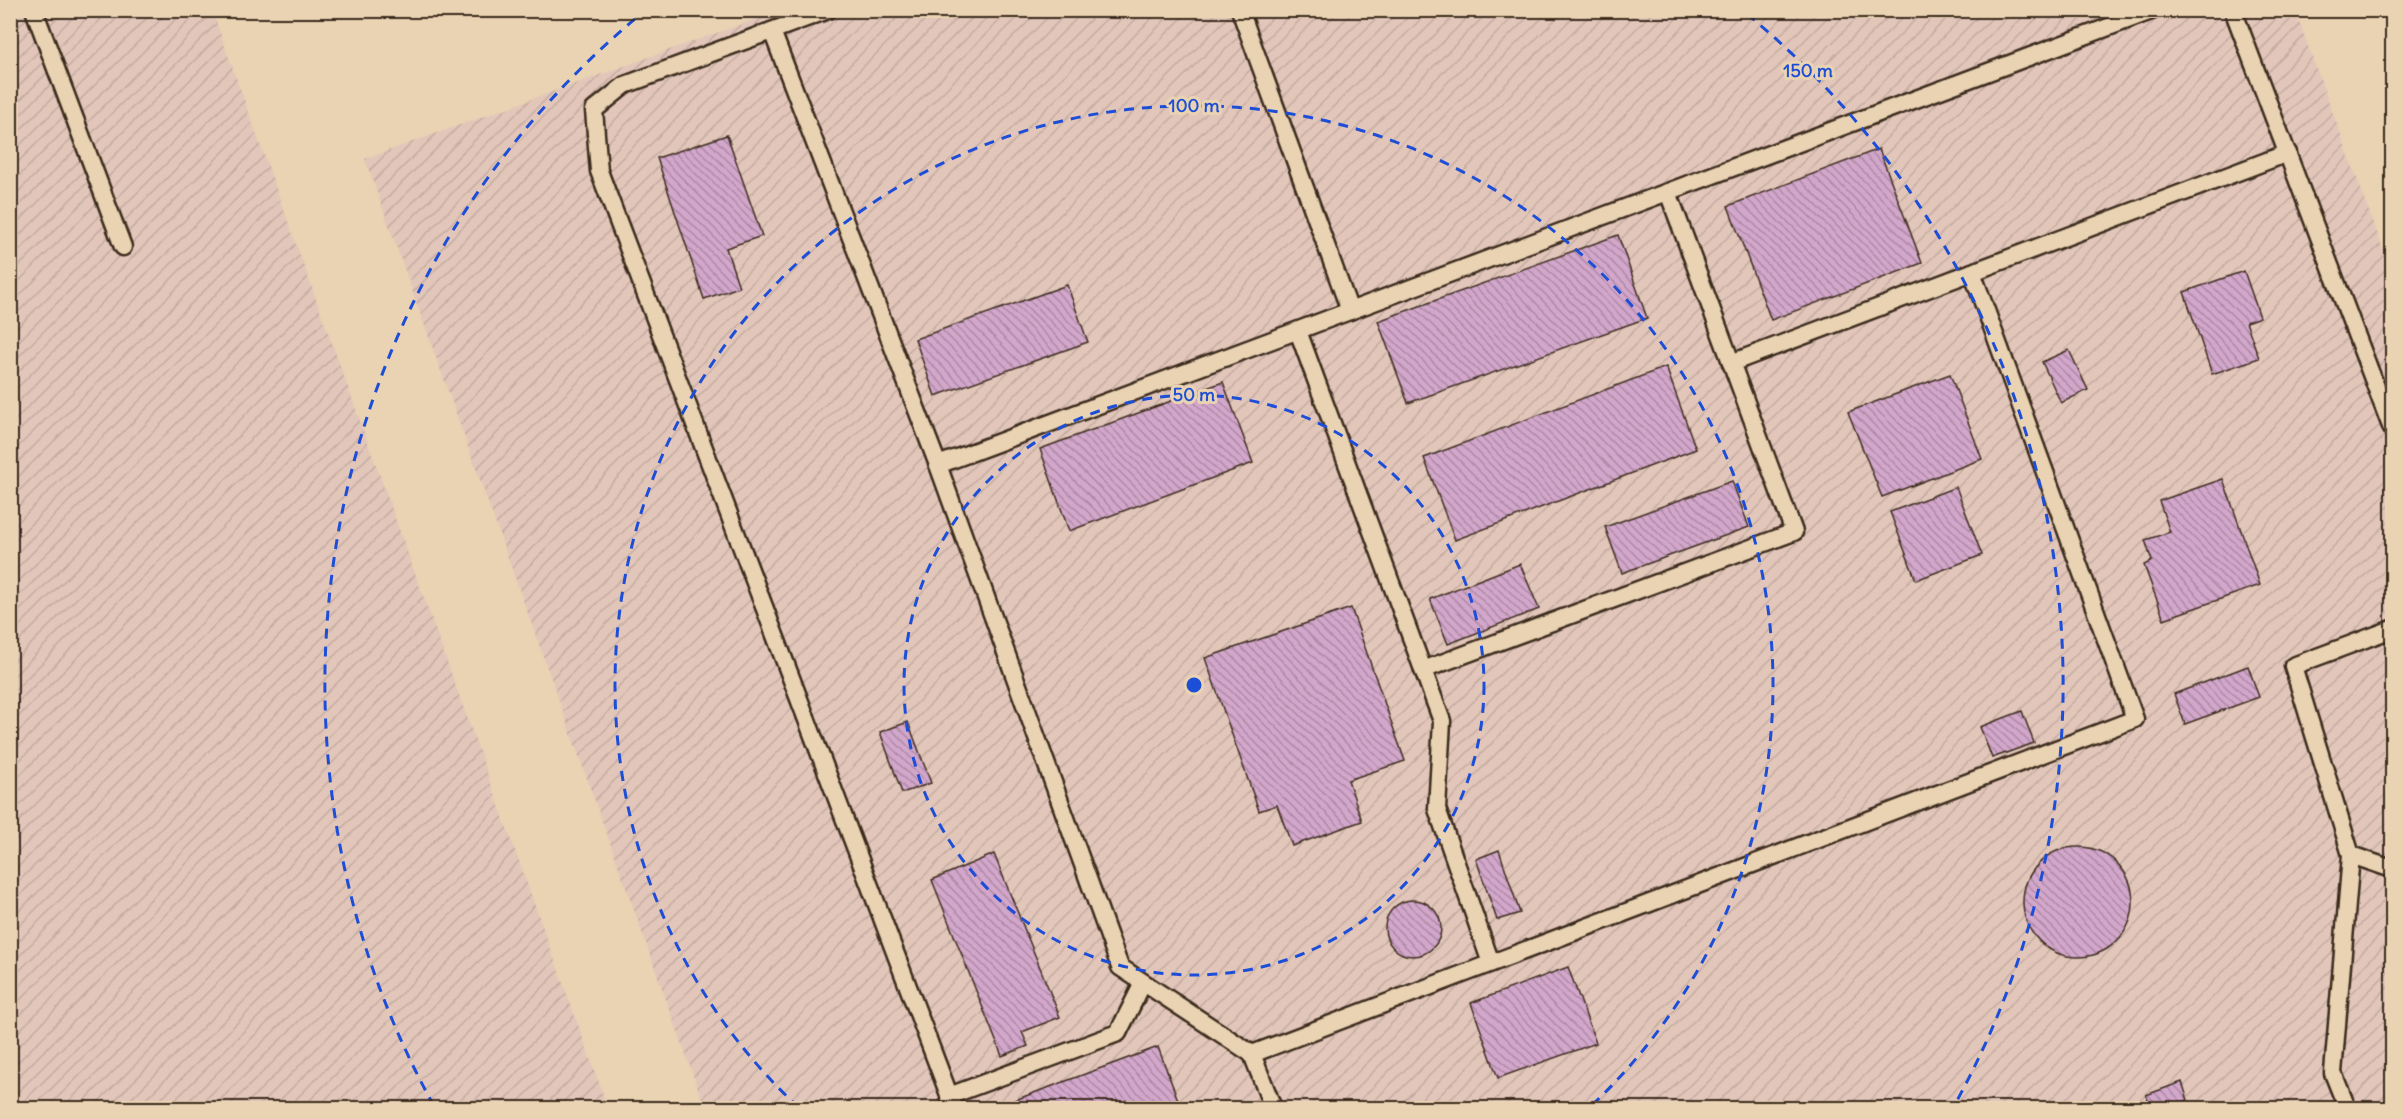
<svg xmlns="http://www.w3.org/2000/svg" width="2403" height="1119" viewBox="0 0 2403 1119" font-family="Delius,sans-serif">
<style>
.industrial{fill:url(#industrial-furrows)}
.building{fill:url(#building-back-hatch);stroke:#3b2a1e;stroke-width:1.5}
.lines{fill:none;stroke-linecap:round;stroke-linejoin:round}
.service-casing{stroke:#3b2a1e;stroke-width:21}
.service{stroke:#e9d3b2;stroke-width:16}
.ring{fill:none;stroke:#1d4ed8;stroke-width:3;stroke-dasharray:10 8}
.centre{fill:#1d4ed8;stroke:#e9d3b2;stroke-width:3}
.ring-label{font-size:18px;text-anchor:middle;font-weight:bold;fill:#1d4ed8;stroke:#e9d3b2;stroke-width:6;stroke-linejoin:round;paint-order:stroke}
</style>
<defs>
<pattern id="industrial-furrows" width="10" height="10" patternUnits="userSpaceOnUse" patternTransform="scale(1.5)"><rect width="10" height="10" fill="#e2c6ba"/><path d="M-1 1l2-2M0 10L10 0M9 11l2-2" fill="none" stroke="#c3aa9f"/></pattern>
<pattern id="building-back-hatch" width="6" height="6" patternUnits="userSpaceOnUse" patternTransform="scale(1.5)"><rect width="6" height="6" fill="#d2a7cb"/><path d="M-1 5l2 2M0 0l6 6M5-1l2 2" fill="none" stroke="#ac88a4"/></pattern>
</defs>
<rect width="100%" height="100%" fill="#e9d3b2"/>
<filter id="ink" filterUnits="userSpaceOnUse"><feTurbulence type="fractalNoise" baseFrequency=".0167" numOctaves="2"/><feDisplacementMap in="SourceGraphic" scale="12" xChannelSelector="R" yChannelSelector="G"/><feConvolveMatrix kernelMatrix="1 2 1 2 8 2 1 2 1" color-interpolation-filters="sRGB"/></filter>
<g filter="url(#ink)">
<g class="industrial">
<path d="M10,11H212L608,1108H11Z"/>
<path d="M778,11H2295L2392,273V1108H705L365,159Z"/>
</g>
<g class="building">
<path d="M727,135L762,236L726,248L739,287L704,299L657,158Z"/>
<path d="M1879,149L1922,263L1771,320L1728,206Z"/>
<path d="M1618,235L1647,318L1408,403L1378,321Z"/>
<path d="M2244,271L2260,317L2246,322L2259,358L2212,374L2184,292Z"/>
<path d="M1067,285L1088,342L935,396L915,339Z"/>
<path d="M2069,350L2088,390L2061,403L2042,362Z"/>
<path d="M1666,367L1696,449L1455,540L1424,458Z"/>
<path d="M1950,374L1982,459L1882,497L1848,412Z"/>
<path d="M1223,382L1253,463L1069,531L1040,449Z"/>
<path d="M2223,479L2260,585L2164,619L2144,565L2152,561L2145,540L2170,532L2159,501Z"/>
<path d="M1732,481L1749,527L1622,573L1605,527Z"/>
<path d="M1956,487L1982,555L1916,580L1890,512Z"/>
<path d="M1520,564L1539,609L1448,644L1430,599Z"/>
<path d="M1351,608L1405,761L1348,780L1362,821L1292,846L1277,805L1259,811L1205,658Z"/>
<path d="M2248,666L2259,697L2185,724L2174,694Z"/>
<path d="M2022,711L2034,743L1992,758L1980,727Z"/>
<path d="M908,722L931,783L902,793L880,732Z"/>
<circle cx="2078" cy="902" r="55"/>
<path d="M1499,850L1520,913L1497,920L1476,859Z"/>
<path d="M994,854L1060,1017L1022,1032L1028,1046L1002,1056L932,880Z"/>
<circle cx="1413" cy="928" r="28"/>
<path d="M1568,967L1596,1043L1498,1078L1471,1003Z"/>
<path d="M1158,1047L1181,1108H993Z"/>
<path d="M2182,1082L2188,1100L2164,1108H2151L2146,1095Z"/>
</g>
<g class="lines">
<defs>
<g id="service">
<path d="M34,10L123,247"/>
<path d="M828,10L625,85L594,110L599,171L954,1108"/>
<path d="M1240,10L1350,311"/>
<path d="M2233,10L2392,429"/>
<path d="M772,31L938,465L2154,10"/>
<path d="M1298,331L1442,721L1437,809L1491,963"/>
<path d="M1731,363L2288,153"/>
<path d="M938,465L1120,967L1252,1054L2135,719L1972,272"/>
<path d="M1423,670L1794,532L1668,192"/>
<path d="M2351,855L2392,869"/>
<path d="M1252,1054L1273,1108"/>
<path d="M949,1096L1118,1033L1143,983"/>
<path d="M2347,1108L2333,1073L2351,855L2293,666L2392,629"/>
</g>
</defs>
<use href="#service" class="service-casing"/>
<use href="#service" class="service"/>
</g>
</g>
<g class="ring">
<circle cx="1194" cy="685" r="290"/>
<path d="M799 1108A579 579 0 1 1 1589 1108"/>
<path d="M434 1106A869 869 0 0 1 641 14M1747 14A869 869 0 0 1 1954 1106"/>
</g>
<circle cx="1194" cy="685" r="9" class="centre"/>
<g class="ring-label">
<text x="1808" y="77">150 m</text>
<text x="1194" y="112">100 m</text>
<text x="1194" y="401">50 m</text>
</g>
<rect width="2403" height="1119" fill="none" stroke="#e9d3b2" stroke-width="36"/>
<rect x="18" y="18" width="2367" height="1083" fill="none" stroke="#3b2a1e" stroke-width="2" filter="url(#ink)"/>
</svg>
